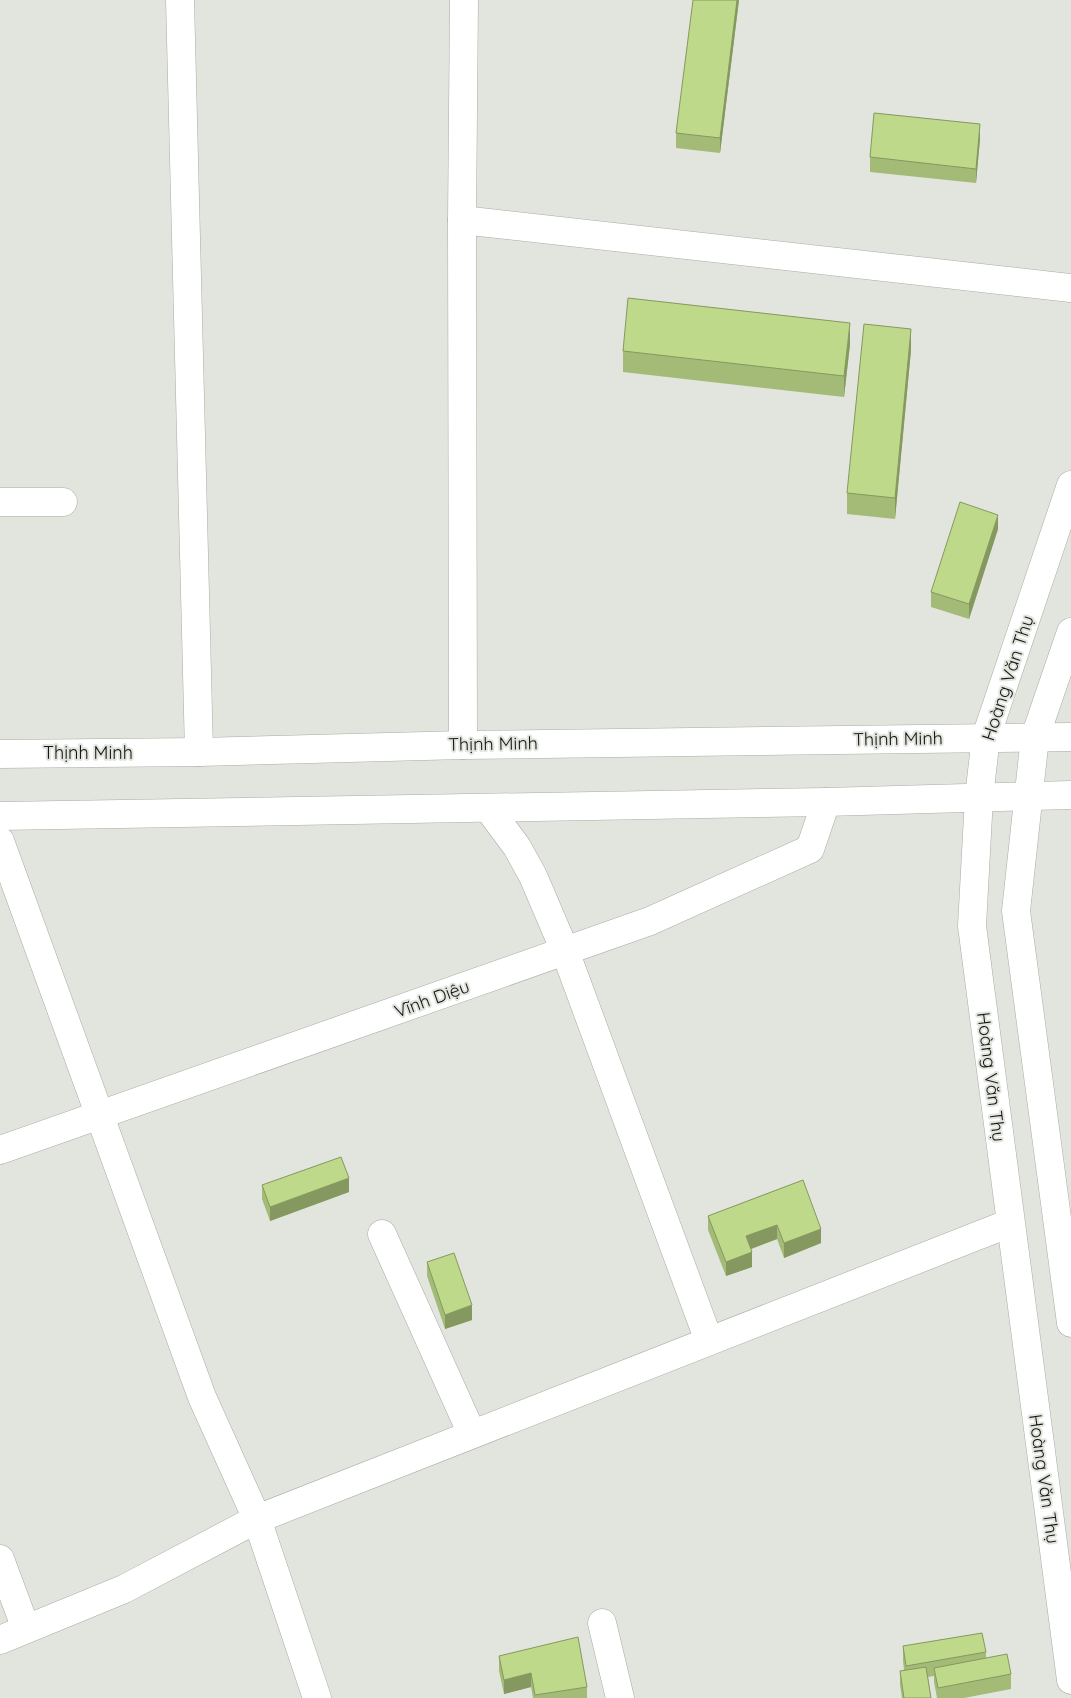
<svg xmlns="http://www.w3.org/2000/svg" width="1071" height="1698" viewBox="0 0 1071 1698" font-family="Quicksand,sans-serif">
<style>
.lines{fill:none;stroke-linecap:round;stroke-linejoin:round}
.street-casing{stroke:#a9aca5;stroke-width:29}
.secondary-casing{stroke:#a9aca5;stroke-width:29}
.street{stroke:#fff;stroke-width:28}
.secondary{stroke:#fff;stroke-width:28}
.wall{fill:#a3bb76}
.shaded-wall{fill:#859860}
.building{fill:#bed989;stroke:#859860}
.labels{text-anchor:middle;stroke-width:4;stroke-linejoin:round;paint-order:stroke}
.street-label{font-size:18px;fill:#151614;stroke:#e2e5de}
</style>
<rect width="100%" height="100%" fill="#e2e5de"/>
<g class="lines">
<defs>
<g id="street">
<path d="M180,0L199,752"/>
<path d="M462,220L1071,288"/>
<path d="M0,502H63"/>
<path d="M463,745L462,220L464,0"/>
<path d="M488,808L517,847L533,876L565,951L709,1341"/>
<path d="M0,841L202,1397L257,1519L317,1698"/>
<path d="M0,1150L650,921L810,849L826,802"/>
<path d="M382,1234L472,1434"/>
<path d="M0,1559L26,1629"/>
<path d="M602,1623L620,1698"/>
<path d="M0,1640L124,1589L257,1519L1010,1223"/>
</g>
<g id="secondary">
<path d="M1071,485L986,737L979,797L972,926L1071,1680"/>
<path d="M1071,632L1035,737L1016,911L1071,1323"/>
<path d="M0,754L199,752L463,745L1071,737"/>
<path d="M0,816L826,802L1071,795"/>
</g>
</defs>
<use href="#street" class="street-casing"/>
<use href="#secondary" class="secondary-casing"/>
<use href="#street" class="street"/>
<use href="#secondary" class="secondary"/>
</g>
<g class="wall">
<path d="M739,0L720,153L676,148V133Z"/>
<path d="M980,139L976,183L870,172V157Z"/>
<path d="M850,344L844,397L623,372V351Z"/>
<path d="M911,350L895,519L847,514V493Z"/>
<path d="M998,529L969,619L931,607V592Z"/>
<path d="M803,1180L821,1243L784,1258L777,1239L750,1249L752,1267L726,1276L708,1230V1216Z"/>
<path d="M262,1185L349,1192L270,1221L262,1199Z"/>
<path d="M427,1262L472,1320L445,1329L427,1276Z"/>
<path d="M903,1646L986,1652V1658L1011,1674V1689L964,1698H937L934,1682V1676L928,1677L931,1698H902L900,1685V1671L904,1670L903,1661Z"/>
<path d="M499,1656L587,1687V1698H533L531,1687L504,1694L499,1671Z"/>
</g>
<g class="shaded-wall">
<path d="M737,0H739L720,153V138Z"/>
<path d="M980,124V139L976,183V169Z"/>
<path d="M850,323V344L844,397V376Z"/>
<path d="M911,329V350L895,519V498Z"/>
<path d="M998,515V529L969,619V604Z"/>
<path d="M349,1178V1192L270,1221V1207Z"/>
<path d="M777,1225V1239L746,1251V1236Z"/>
<path d="M821,1229V1243L784,1258V1243Z"/>
<path d="M752,1252V1267L726,1276V1262Z"/>
<path d="M472,1305V1320L445,1329V1315Z"/>
<path d="M531,1673V1687L504,1694V1680Z"/>
</g>
<g class="building">
<path d="M693,0H737L720,138L676,133Z"/>
<path d="M874,113L980,124L976,169L870,157Z"/>
<path d="M628,298L850,323L844,376L623,351Z"/>
<path d="M864,324L911,329L895,498L847,493Z"/>
<path d="M960,502L998,515L969,604L931,592Z"/>
<path d="M341,1157L349,1178L270,1207L262,1185Z"/>
<path d="M803,1180L821,1229L784,1243L777,1225L746,1236L752,1252L726,1262L708,1216Z"/>
<path d="M454,1253L472,1305L445,1315L427,1262Z"/>
<path d="M982,1633L986,1652L906,1666L903,1646Z"/>
<path d="M578,1637L587,1687L535,1695L531,1673L504,1680L499,1656Z"/>
<path d="M1007,1654L1011,1674L938,1688L934,1668Z"/>
<path d="M926,1667L931,1698H904L900,1671Z"/>
</g>
<g class="labels">
<g class="street-label">
<text transform="translate(1008 678) rotate(-72)" y="6">Hoàng Văn Thụ</text>
<text transform="translate(898 739) rotate(-1)" y="6">Thịnh Minh</text>
<text transform="translate(493 744) rotate(-1)" y="6">Thịnh Minh</text>
<text x="88" y="759">Thịnh Minh</text>
<text transform="translate(432 999) rotate(-20)" y="6">Vĩnh Diệu</text>
<text transform="translate(991 1077) rotate(83)" y="6">Hoàng Văn Thụ</text>
<text transform="translate(1044 1479) rotate(82)" y="6">Hoàng Văn Thụ</text>
</g>
</g>
</svg>
